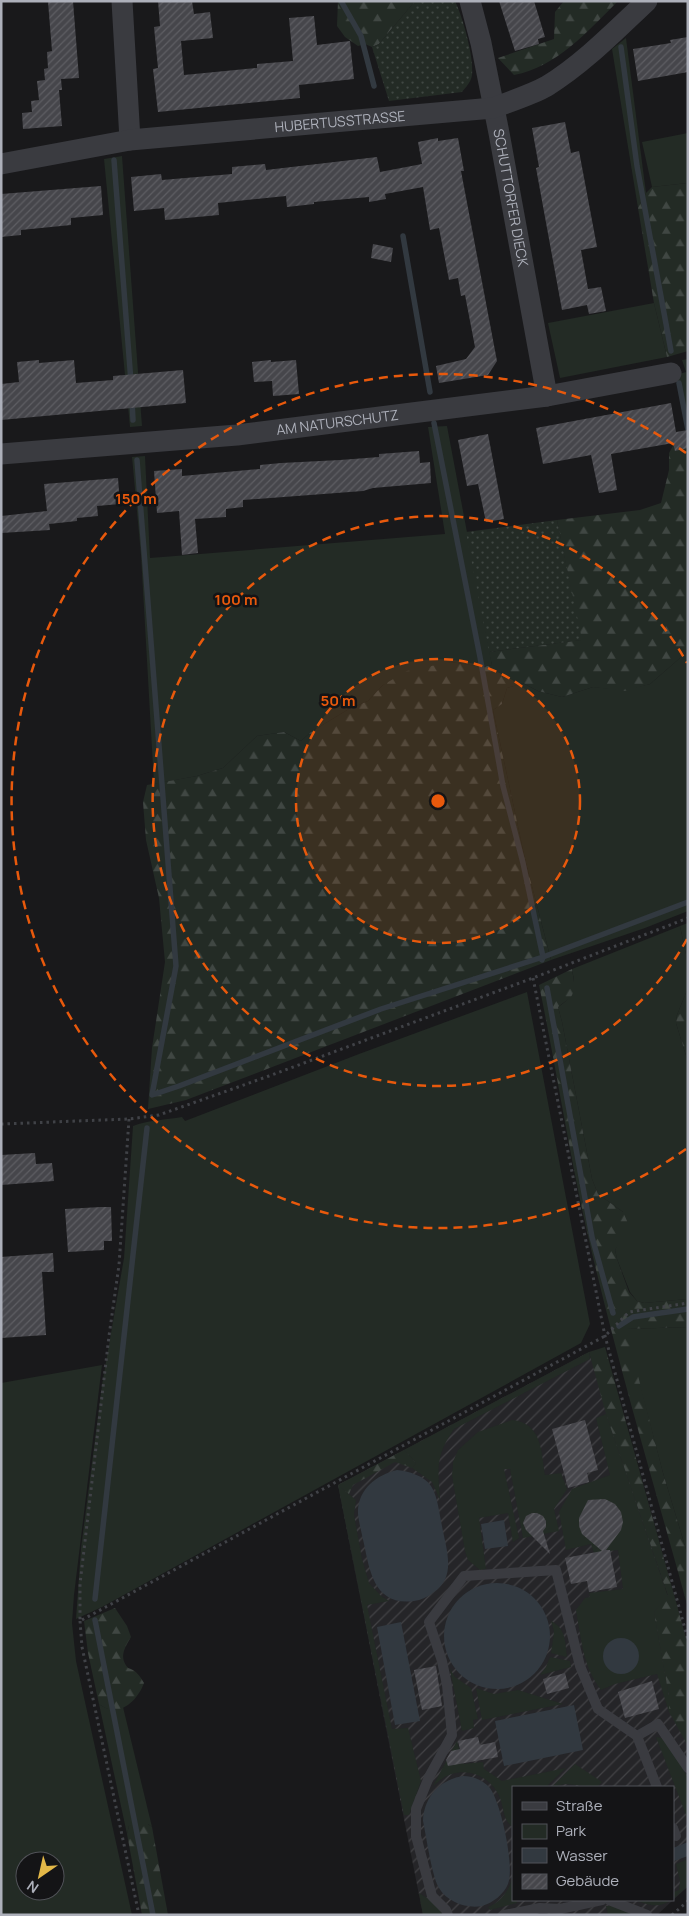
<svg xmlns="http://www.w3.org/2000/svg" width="689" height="1916" viewBox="0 0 689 1916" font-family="Manrope,sans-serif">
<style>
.industrial{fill:url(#industrial-furrows);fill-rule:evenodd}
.green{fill:#232b25;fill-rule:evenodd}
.forest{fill:url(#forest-firs)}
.garden{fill:url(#garden-dots)}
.water{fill:#323940}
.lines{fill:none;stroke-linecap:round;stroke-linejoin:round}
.stream{stroke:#323940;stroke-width:5.5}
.building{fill:url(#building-hatch)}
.path{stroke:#404247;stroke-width:3;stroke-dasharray:2.5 4;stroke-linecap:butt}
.service{stroke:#3a3b40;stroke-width:10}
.minor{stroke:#3a3b40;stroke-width:21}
.ring{fill:none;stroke:#e8590c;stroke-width:2.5;stroke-dasharray:9 6}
.labels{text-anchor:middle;stroke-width:5;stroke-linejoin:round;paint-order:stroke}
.street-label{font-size:14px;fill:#adb0ba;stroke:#141416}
.centre{fill:#e8590c;stroke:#141416;stroke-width:2.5}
.ring-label{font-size:15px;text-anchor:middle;font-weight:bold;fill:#e8590c;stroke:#141416;stroke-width:5;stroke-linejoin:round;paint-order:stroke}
</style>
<defs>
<pattern id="industrial-furrows" width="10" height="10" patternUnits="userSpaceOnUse" patternTransform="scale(1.25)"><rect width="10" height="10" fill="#252528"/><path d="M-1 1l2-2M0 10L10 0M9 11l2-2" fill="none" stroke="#424245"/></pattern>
<pattern id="forest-firs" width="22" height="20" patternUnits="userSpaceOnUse" patternTransform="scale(1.25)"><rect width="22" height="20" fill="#232b25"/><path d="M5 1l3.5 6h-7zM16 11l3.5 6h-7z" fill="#404743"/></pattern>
<pattern id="garden-dots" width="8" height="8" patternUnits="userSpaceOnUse" patternTransform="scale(1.25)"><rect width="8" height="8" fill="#232b25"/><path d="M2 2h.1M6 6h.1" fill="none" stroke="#404743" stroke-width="1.8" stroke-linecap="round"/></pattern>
<pattern id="building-hatch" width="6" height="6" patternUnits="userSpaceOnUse" patternTransform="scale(1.25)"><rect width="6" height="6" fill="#46464b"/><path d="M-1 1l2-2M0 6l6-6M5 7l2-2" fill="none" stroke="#5e5e63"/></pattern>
</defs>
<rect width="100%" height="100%" fill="#19191b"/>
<path class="industrial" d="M589,1352L668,1597L688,1669V1886L657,1915H423L338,1485ZM513,1787H673V1900H513Z"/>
<g class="green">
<path d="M626,38L646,193L638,208L612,49Z"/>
<path d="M688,133V183L652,187L642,142Z"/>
<path d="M122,156L142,426L130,427L104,159Z"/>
<path d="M654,303L667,357L560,378L548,323Z"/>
<path d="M688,359V428L676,375L686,372L682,360Z"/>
<path d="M447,426L492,665L483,667L451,662L383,685L368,701L349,709L311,732L301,741L284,732L257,736L223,768L197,776L154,784L141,555L132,457L145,456L150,558L445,534L428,427Z"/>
<path d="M688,651V911L645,928L551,960L525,859L493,710L502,704L507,688L523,683L538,691L562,697L593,687L625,690L650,684Z"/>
<path d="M680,926L688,964V988L677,1015L676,1023L688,1062V1299L644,1303L637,1301L630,1292L617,1259L615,1250L620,1239L623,1212L598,1194L592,1179L562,1022L558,1007C574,997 576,987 572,969Z"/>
<path d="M527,992L590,1324L581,1343L102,1607L76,1619L81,1548L102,1385L124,1258L133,1126C148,1120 166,1120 182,1117L185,1121L359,1054Z"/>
<path d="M688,1327V1556L663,1473L625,1329Z"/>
<path d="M589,1352L590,1359L454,1429C435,1456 438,1469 440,1500L432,1482L412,1468L416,1463L404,1450Z"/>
<path d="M102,1365L74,1595L72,1623L76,1661L132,1915H1V1383ZM25,1861H55V1891H25Z"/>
<path d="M606,1414L668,1597L654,1612L669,1696V1712L657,1674L615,1684L601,1690C583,1667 581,1638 576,1610L585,1598L590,1597L589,1593L623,1589L618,1550L594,1553L591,1544L566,1550L559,1512L572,1489L610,1475L596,1418Z"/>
<path d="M512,1420C542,1423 541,1451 545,1475L561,1473L567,1489L554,1509L559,1531L523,1538L510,1469H504L519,1538L513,1542L508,1513L479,1518L486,1569L480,1570L468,1560L465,1551L452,1476L453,1462L458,1450L478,1432Z"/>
<path d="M338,1485L356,1500L354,1515L362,1559L369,1583L381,1596L389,1601L367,1605L392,1729L408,1728L421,1781L409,1815H404Z"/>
<path d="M551,1621C566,1628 565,1642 567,1657L551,1653L554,1632Z"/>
<path d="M550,1657L570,1661L571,1667L540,1675L546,1667Z"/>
<path d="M450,1669L455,1677L471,1688L478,1719L473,1720L474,1728L462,1731Z"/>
<path d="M476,1688L494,1694L518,1690L563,1704L482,1720Z"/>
<path d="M99,1704C107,1710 114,1711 123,1707L152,1827L148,1824L129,1826L127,1834Z"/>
<path d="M656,1737L662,1738L670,1744L688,1778V1820Z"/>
<path d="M457,1741L463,1764L483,1762L484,1769L502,1781L566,1768L546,1787H513L512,1827C503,1819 504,1809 500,1798C492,1778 470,1767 449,1775C443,1777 438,1782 433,1786Z"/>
<path d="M575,1764L602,1782L597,1787L565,1784L552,1787Z"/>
<path d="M688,1859V1886C668,1904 662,1911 635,1900H673V1892L679,1890L680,1881L676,1864Z"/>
<path d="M513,1877V1900H516L517,1903L490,1910L488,1907C502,1902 509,1889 513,1877Z"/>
<path d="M419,1893L435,1903L443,1915H423Z"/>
<path d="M606,1906H613L635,1915H608Z"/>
</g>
<g class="forest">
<path d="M338,1H415L379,44L372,47L365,44L358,46L345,37L337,26Z"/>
<path d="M564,1H618C588,31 557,67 514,75L498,58L554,39L555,12Z"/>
<path d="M688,183V351L667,357L654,303L638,208L646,193L652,187Z"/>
<path d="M688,438V651L650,684L625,691L593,687L562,697L538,691L523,683L507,688L502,704L493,710L525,859L551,960L186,1100L148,1109L152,1048L165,962L159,898L146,840L143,802L147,785L197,776L223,768L257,736L284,732L301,741L311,732L349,709L368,701L383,685L407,671L451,662L483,667L492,665L489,652L581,640L557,520L640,510L661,503L669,470V453L674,444Z"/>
<path d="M688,923V964L680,926Z"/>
<path d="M572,969L575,989L571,997L558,1007L562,1022L592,1179L598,1194L623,1212L627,1221L628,1228L615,1250L617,1259L629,1292L637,1301L644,1303L688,1299V1327L626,1329L663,1473L688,1556V1608C656,1491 621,1375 593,1257C571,1167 558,1076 539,985Z"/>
<path d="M688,988V1062L676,1023L677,1015Z"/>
<path d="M605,1347L688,1645V1746L669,1712V1696L654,1612L668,1596L606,1414L589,1352Z"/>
<path d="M404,1450L416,1463L412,1468L395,1462L353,1485L349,1494L338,1485Z"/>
<path d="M115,1608L127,1626L131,1637C124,1649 119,1657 128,1668C136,1670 140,1676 144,1683C137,1702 118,1719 99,1704L88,1653L84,1621Z"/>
<path d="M137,1822L148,1824L152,1827L168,1915H142L127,1834L129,1826Z"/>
</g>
<g class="garden">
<path d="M415,1H455C463,18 474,57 472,75C471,82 466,87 462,92L389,101L372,47L379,44Z"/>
<path d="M557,520L582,640L489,652L466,532Z"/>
</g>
<g class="water">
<path d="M397,1470C408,1471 425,1476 431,1486C438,1497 439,1513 442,1526C446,1548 457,1577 434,1592C428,1597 421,1600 414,1601C375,1606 370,1573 364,1544C362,1534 359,1524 358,1514C357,1490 376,1475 397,1470Z"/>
<path d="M504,1520L508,1546L485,1549L481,1524Z"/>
<circle cx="497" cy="1636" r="53"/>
<path d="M401,1622L420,1721L395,1725L377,1627Z"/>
<circle cx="621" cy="1656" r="18"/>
<path d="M574,1705L583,1750L504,1766L495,1721Z"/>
<path d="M463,1776C473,1776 483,1780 490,1788C501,1803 515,1867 508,1884C504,1894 493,1903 482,1906C467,1909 447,1902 439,1888C432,1877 426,1835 423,1821C424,1797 439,1780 463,1776Z"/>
<path d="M688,1842V1856L674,1861L673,1848Z"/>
</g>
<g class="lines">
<g class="stream">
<path d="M341,1L361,36L374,86"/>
<path d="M621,47L637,166L671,351"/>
<path d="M114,160L131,382"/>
<path d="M403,236L430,392"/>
<path d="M679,383L688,430"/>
<path d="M132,401L133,420"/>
<path d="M434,423L480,657L503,786L523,863L543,957L542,960"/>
<path d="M137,460L176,966L152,1095L179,1086L381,1009L543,957L688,902"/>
<path d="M547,988L592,1237L613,1313"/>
<path d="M619,1326L633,1317L688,1309"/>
<path d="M95,1599L147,1128"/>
<path d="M95,1620L153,1915"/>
</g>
</g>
<g class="building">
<path d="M73,1L79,78L61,79L62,90H59L62,126L23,129L22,113L32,112L31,101L39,100L37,81L45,80L44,69L48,68L47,52L52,51L48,2Z"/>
<path d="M158,1H192L194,14L210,12L213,38L181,41L184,75L257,68V64L293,61L289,18L314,16L317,45L350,41L354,79L299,85L300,98L158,112L153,69L158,68L154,27L160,26Z"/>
<path d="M499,1H534L545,37L538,39L539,44L515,51Z"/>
<path d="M688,37V72L638,81L633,49L671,43L670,40Z"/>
<path d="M565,122L571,153L579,151L597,247L581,250L588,289L601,287L606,311L589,314L587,305L562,310L536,168L539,167L532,128Z"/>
<path d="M438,138V141L458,138L464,171H461L497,361L488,375L439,383L436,366L466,359L475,347L465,295L461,296L458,278L449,280L439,228L430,230L423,187L385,194L386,199L369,202V197L314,202V204L287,207L286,196L218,203L219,215L165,220L164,208L134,211L131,177L161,174L162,180L232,174V167L265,164L266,170L377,157L380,172L422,164L418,142Z"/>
<path d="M101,186L103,215L71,218V225L21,230V235L1,237V194Z"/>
<path d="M373,244L393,248L391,262L371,258Z"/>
<path d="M39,360V363L74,360L76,383L113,380V376L183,370L186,403L1,420V384L19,382L17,362Z"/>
<path d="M271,360V362L296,360L299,394L273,396L272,381L254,382L252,362Z"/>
<path d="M671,403L676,432L688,430V448L675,451L673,443L611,454L617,490L599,493L591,455L543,464L536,428Z"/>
<path d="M488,434L504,519L486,522L478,484L467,486L458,440Z"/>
<path d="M419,451L420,463L430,462L431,483L373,488L363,491L243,500V507L226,509V517L195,519L198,553L182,555L179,511L157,513L154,471L182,469V476L260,469V465L281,463L340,460L379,457V454Z"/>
<path d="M118,478L120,504L97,506L98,516L77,518V521L49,524L50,530L1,533V516L47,511L44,484Z"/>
<path d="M35,1153L36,1164L52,1163L54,1181L1,1185V1155Z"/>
<path d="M101,1207H111L112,1241H104V1250L68,1252L65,1209Z"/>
<path d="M53,1253L54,1272H42L46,1335L1,1338V1257Z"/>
<path d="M585,1420L598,1470L587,1473L589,1482L568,1488L552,1429Z"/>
<path d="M605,1499L615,1504L621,1512L623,1522L621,1530L606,1550H610L617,1587L589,1592L587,1581L571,1584L565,1558L602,1551L582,1534L579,1526V1518L588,1500Z"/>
<path d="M532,1513H537L543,1516L546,1521V1527L543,1531L550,1554L526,1530L523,1523L526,1516Z"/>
<path d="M436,1666L442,1706L422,1710L414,1670Z"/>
<path d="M565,1673L569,1688L547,1694L543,1679Z"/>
<path d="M652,1681L659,1709L625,1718L618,1692Z"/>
<path d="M478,1737L480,1745L495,1742L498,1757L448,1766L446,1760L451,1751L460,1749L458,1741Z"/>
</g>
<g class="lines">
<g class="path">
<path d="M533,978L605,1336L688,1640"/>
<path d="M129,1119L119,1265L109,1336L80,1584V1621L605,1336L629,1312L688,1303"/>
<path d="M1,1124L129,1119L159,1115L269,1076L533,978L688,918"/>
<path d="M80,1621L82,1647L139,1915"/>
<path d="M672,1915L688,1901"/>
</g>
<g class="service">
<path d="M637,1736L658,1724L688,1768"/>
<path d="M673,1828L676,1836"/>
<path d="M609,1900L647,1915"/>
<path d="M448,1915L446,1910L432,1896L416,1836V1809L429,1777L452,1735L447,1685L442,1661L429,1622L464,1576L556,1570L580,1666L598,1709L637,1736L657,1787"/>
<path d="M504,1915L540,1908L560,1909L602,1900"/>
</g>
<g class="minor">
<path d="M122,1L130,140"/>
<path id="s1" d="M470,1L481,43L499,133L547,396"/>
<path id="s2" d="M1,164L130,140L493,108C511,101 531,95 547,86C584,63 615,31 647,1"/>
<path id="s3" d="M1,454L237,435L547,396L671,373"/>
</g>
</g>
<circle cx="438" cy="801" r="142" fill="#e8590c" fill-opacity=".12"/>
<g class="ring">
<circle cx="438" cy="801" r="142"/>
<path d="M687 939A285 285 0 1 1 687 663"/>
<path d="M686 1149A427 427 0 1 1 686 453"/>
</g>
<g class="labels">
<g class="street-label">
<text dy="5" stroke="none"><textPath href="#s2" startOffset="342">HUBERTUSSTRASSE</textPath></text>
<text dy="5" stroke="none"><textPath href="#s1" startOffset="201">SCHUTTORFER DIECK</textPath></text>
<text dy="5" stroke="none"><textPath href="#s3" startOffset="338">AM NATURSCHUTZ</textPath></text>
</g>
</g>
<circle cx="438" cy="801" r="8" class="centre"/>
<g class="ring-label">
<text x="136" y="504">150 m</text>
<text x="236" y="605">100 m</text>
<text x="338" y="706">50 m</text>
</g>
<rect width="689" height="1916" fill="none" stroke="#adb0ba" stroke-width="5"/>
<rect x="512" y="1786" width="162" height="115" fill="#141416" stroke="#515258"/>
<rect x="522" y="1802" width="25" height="8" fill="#3a3b40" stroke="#515258"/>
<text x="556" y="1811" font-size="15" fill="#adb0ba">Straße</text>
<rect x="522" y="1824" width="25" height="15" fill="#232b25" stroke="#515258"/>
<text x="556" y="1836" font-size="15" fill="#adb0ba">Park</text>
<rect x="522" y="1848" width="25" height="15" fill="#323940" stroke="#515258"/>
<text x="556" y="1861" font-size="15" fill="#adb0ba">Wasser</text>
<rect x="522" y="1874" width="25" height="15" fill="url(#building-hatch)" stroke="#515258"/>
<text x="556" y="1886" font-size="15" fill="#adb0ba">Gebäude</text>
<g transform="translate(40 1876) rotate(214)"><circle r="24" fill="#141416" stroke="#515258"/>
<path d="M0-4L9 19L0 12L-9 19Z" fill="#e4b848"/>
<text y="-8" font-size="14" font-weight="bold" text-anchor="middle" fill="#adb0ba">N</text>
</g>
</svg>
